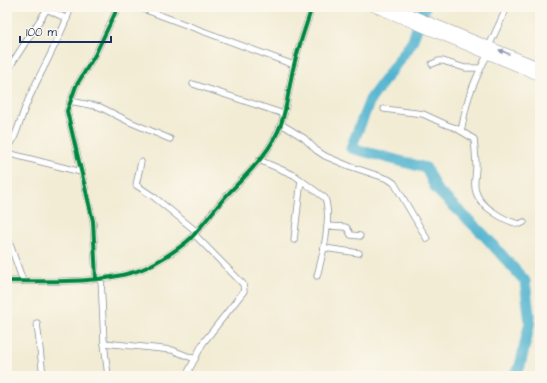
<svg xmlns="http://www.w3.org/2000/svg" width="547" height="383" viewBox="0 0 547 383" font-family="'Architects Daughter',sans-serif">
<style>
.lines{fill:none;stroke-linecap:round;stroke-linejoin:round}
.river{stroke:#50b2cf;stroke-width:11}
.street-casing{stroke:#868e99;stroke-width:7}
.primary-casing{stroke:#868e99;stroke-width:10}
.street{stroke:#fff;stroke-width:5.5}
.primary{stroke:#fff;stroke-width:9}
.cycleway-casing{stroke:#fbf7ec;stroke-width:6}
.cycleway{stroke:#00873e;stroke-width:4}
.oneway{fill:#8d97ae}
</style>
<rect width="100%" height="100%" fill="#fbf7ec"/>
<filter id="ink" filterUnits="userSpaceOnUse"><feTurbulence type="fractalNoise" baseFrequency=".025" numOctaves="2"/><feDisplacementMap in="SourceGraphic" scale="8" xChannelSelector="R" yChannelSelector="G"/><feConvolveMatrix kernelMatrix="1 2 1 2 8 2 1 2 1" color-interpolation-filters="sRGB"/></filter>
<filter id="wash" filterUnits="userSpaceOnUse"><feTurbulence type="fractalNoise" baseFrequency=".012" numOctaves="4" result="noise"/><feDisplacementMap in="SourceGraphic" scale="16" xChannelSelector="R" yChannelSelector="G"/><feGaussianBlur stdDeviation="0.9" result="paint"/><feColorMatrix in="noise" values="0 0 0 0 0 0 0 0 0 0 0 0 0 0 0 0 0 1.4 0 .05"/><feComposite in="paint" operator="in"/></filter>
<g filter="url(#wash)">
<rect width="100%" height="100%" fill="#f2ecd4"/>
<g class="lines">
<path class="river" d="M425,7L412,42L370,100L351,148L426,168L436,189L484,235L525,281L530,322L520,366L513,376"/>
</g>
</g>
<g filter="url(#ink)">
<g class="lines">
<defs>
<g id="street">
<path d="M43,7L67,19"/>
<path d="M138,7L294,65"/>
<path d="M489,46L507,7"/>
<path d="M432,64L439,61H443L465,68H480"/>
<path d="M7,71L47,9"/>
<path d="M193,84L284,114"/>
<path d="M70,101L100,107L130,122L170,139"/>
<path d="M384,109L423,114L447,125L456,128L474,139C475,149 476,158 476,167C476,175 473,185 476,192C480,207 507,222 520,224L524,222"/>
<path d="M281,124L304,138L316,150L325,156L349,166L388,179L394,183L427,239"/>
<path d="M461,131C464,118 466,103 471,91C476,79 481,66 488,54"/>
<path d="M7,151C17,137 20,119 27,103C41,70 60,40 71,7"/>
<path d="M7,153L81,172"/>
<path d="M259,160L294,175L325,198C332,219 323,254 317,276"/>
<path d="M141,162L136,185L154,197L196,231"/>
<path d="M327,226L345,227L347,228L351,235L360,236"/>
<path d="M7,236L23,281"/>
<path d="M294,240L301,180"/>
<path d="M324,248L359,253"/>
<path d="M101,278L104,343L108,376"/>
<path d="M96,279L93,221L67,111L76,86L95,55L118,7"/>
<path d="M7,281C49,281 93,284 134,272C150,268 179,249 191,238C204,224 215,208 228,194C248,173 271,152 281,124C288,105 289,84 294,65C299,45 306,26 312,7"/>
<path d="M37,323L43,376"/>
<path d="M104,343L172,350L195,359"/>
<path d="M186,376L203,343L244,291L243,284L194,234"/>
</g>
<g id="primary">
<path d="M374,7L540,76"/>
<path d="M393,7L540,67"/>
</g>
</defs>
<use href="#street" class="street-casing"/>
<use href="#primary" class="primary-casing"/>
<use href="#street" class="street"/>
<use href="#primary" class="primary"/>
<defs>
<g id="cycleway">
<path d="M96,279L93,221L67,111L76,86L95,55L118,7"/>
<path d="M7,281C49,281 93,284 134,272C150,268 179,249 191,238C204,224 215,208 228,194C248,173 271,152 281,124C288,105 289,84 294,65C299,45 306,26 312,7"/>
</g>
</defs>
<use href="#cycleway" class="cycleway-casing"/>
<use href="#cycleway" class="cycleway"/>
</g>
<defs><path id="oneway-solid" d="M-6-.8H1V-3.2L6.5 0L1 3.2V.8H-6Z"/></defs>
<use class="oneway" href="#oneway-solid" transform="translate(504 52) rotate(-157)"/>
</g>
<rect width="547" height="383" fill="none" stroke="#fbf7ec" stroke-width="24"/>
<path d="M20 36v6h91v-6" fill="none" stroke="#1b2f5e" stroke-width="2"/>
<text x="26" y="36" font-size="12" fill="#1b2f5e" stroke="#fbf7ec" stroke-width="3" paint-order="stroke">100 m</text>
</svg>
